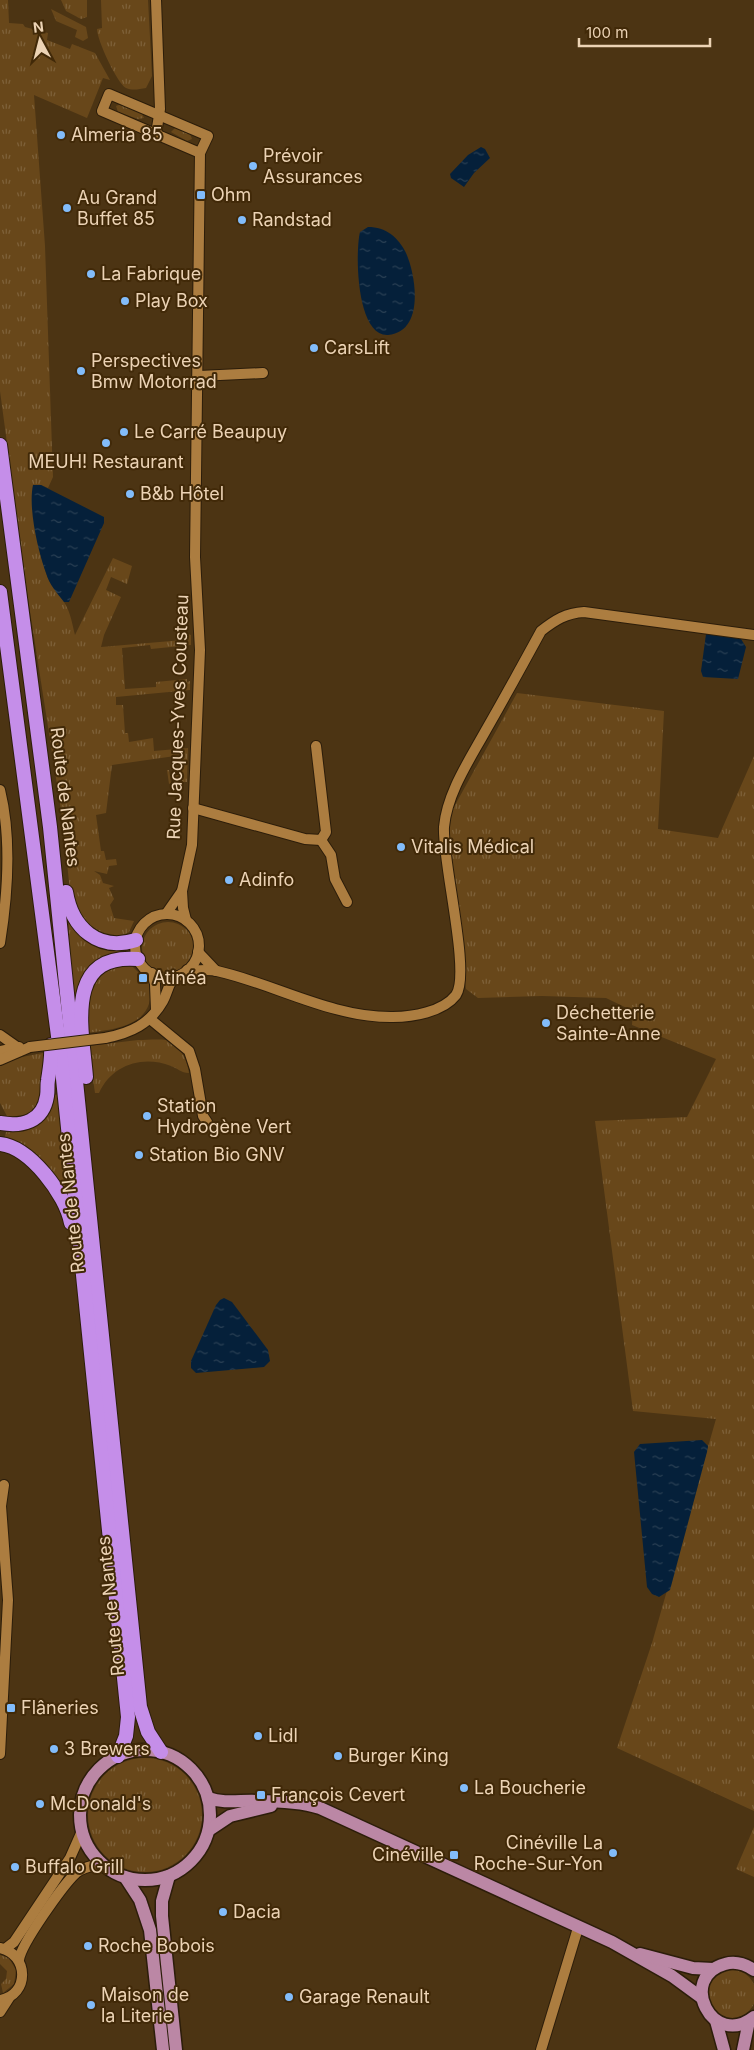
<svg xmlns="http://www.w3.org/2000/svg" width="754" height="2050" viewBox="0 0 754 2050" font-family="Inter,sans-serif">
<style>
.grass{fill:url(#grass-tufts)}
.water{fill:url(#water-ripples)}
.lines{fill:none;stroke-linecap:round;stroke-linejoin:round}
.minor-casing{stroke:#2c1d0a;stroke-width:12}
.major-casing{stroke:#2c1d0a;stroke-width:15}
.highway-casing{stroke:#2c1d0a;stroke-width:16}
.minor{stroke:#ac7d40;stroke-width:10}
.major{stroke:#bb87a5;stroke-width:12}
.highway{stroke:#c58ee9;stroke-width:14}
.minor-bridge-casing{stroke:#2c1d0a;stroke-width:12;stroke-linecap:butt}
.minor-bridge{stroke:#ac7d40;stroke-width:10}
.poi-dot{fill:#82bcfa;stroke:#412908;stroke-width:2}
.labels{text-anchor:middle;stroke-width:4;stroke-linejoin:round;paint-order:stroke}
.poi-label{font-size:18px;fill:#ecd3b5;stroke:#412908;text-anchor:start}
.street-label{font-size:18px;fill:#ecd3b5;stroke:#412908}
</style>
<defs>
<pattern id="grass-tufts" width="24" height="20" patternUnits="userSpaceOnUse" patternTransform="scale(1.25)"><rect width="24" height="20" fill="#68471a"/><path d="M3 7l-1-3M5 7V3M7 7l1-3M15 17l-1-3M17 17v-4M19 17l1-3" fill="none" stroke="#7e6139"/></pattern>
<pattern id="water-ripples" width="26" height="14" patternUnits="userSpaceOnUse" patternTransform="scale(1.25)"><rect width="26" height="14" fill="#05203a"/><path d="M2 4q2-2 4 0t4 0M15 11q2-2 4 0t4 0" fill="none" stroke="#2a4054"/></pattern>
</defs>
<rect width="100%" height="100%" fill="#4c3413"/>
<g class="grass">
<path d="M0,0H8L9,23L23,24L25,27L48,33L47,40L70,49L72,44L95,53L110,80L103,78L87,118L34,95L45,246L53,477L48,488L41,485L32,492C35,519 37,547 46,573C50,585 58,592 64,602C71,613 72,624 75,635L113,558L132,566L127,584L111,577L106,590L121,597L104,635L101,647L183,640L188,634L191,635V645L151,649L150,645L122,648L125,689L156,687V682L187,679V682L190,681V690L116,697V705H123L125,733H128L129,742L153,738L154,751L188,748L187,782H180V776L170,778L171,783L169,784L167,770H169L170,776L180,775L182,755L112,765L106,813L96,815L101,851H104L106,860L116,859L117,865L109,866L107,874L94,871L100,875L103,883L114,886L109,888L114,899L110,905L114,918L134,921L129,932L122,936H109L94,931L82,924L70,892L63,823L27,592L0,391Z"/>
<path d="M61,0H87V17L81,19L66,11Z"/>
<path d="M101,0H148L152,76L146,88C139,89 133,91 126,88C117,83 97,40 97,29L102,28Z"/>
<path d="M51,9L86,27L88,38L83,41L75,37L77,30L56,21Z"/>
<path d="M121,104L141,112L144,118L138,119L118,112L116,106Z"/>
<path d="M175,128L190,134L192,139L187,141L171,132Z"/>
<path d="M517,693L664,711L658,829L718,838L754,756V1811L617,1748L652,1643L716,1419L633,1411L595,1121L687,1117L716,1059L632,1025L633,1011L606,998L542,996L478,998L466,989L444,825Z"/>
<path d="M69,918L125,946V953L104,959L76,1021L68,935Z"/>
<circle cx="168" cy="948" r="26"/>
<path d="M128,962L150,984C156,1025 118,1029 86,1033V996L96,975Z"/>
<path d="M138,1040C147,1040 158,1039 166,1040C179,1041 188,1062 189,1073C181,1073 177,1068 171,1066C142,1055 112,1065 99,1093H95L88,1046Z"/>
<path d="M48,1052L46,1090L29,1119L8,1118L0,1103V1065L22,1057Z"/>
<path d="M58,1094L68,1189L60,1186L4,1140L6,1132C35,1134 45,1122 52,1096Z"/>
<circle cx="145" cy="1815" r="57"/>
<path d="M754,1827V1877L736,1869Z"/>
<path d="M0,1955L9,1958L16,1970L14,1984L3,1993L1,1984L6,1979L7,1971L0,1964Z"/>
<circle cx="732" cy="1994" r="24"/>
</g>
<g class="water">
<path d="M481,147L485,149L490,158L474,173L464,187L451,178L450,174L468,155Z"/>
<path d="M368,227C386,227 398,237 406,253C416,275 425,332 388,335C356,337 355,252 360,232Z"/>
<path d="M33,485H41L104,517V523L69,602H64C57,593 49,584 46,573C38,551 28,508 33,485Z"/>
<path d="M706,634L741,639L746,647L738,679L703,677L701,671Z"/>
<path d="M224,1298L232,1302L268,1350L270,1361L264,1367L196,1373L191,1368V1361L216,1305L220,1300Z"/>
<path d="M702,1440L708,1446L707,1452L670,1590L659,1597L652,1594L647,1587L634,1452L640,1444Z"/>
</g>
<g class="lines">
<defs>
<g id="minor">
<path d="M156,134L160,109L156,0"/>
<path d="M199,376L263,373"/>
<path d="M316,746L326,832L321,840"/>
<path d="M0,790C12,839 8,893 0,943"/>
<path d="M193,808L305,839L321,840"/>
<path d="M321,840L331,855L335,879L347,902"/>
<path d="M166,914L182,891"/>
<circle cx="167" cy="946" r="32"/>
<path d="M186,920L183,908L182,891L192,845L200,650L195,557L200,153L208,136L109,94L102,111L200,153"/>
<path d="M198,952L216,971"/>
<path d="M187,970C197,971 208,969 217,971C275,984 332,1018 393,1017C412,1017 443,1012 456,995C471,973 442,861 444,827C447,793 470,759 486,730C505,697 523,664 541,631C555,620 566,613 584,612L754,635"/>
<path d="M152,973L155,984L156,1010"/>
<path d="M150,1019L189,1051L195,1069L203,1116L207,1122"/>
<path d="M0,1035L17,1047"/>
<path d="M105,1038C131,1033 150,1024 163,1001C168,992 168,984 175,976"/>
<path d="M0,1051L19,1047"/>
<path d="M0,1060L30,1047"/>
<path d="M0,1754L8,1600L1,1506L4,1485"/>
<path d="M5,1949L14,1942L70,1858L82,1831"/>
<path d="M19,1960C21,1944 63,1885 76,1873C83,1867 92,1866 101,1864"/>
<path d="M0,2000C30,1995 29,1954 0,1948"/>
<path d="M0,2012L9,1998"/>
<path d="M541,2050L578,1928"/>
</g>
<g id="major">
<circle cx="145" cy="1815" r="65"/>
<path d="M208,1798C226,1804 240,1800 258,1801C279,1801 301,1802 320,1808L612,1942L672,1976L702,1998"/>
<path d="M209,1830L230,1816L271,1806"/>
<path d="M169,1876L162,1901V1916L176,2050"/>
<path d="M125,1877L140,1900L150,1930L163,2050"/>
<path d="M640,1954L693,1968L713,1969"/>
<path d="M754,1970C745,1964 735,1961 725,1964C677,1977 712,2050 754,2017"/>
<path d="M716,2021L724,2050"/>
<path d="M743,2050L749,2021"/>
</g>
<g id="highway">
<path d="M0,445L50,827L140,1707L148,1732L161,1752"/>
<path d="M0,592L61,1059L128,1717L126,1736L118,1756"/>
<path d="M66,892C72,928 98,952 136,940"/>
<path d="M86,1077C82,1028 64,953 138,959"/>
<path d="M0,1123C22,1127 43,1122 47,1096C48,1090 47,1085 48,1080C50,1067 52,1057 51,1045"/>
<path d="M0,1144C30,1147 66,1195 71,1223"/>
</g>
</defs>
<use href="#minor" class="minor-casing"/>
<use href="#major" class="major-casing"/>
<use href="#highway" class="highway-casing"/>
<use href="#minor" class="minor"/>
<use href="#major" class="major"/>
<use href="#highway" class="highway"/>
<defs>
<path id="minor-bridge" d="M30,1047L105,1038"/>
</defs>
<use href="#minor-bridge" class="minor-bridge-casing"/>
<use href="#minor-bridge" class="minor-bridge"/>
</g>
<g class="poi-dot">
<circle cx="61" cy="135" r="5"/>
<circle cx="253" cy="166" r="5"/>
<rect x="196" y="190" width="10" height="10" rx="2.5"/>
<circle cx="67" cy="208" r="5"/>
<circle cx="242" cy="220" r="5"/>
<circle cx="91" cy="274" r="5"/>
<circle cx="125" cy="301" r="5"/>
<circle cx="314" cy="348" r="5"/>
<circle cx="81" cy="371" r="5"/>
<circle cx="124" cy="432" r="5"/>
<circle cx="106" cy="443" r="5"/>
<circle cx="130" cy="494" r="5"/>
<circle cx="401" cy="847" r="5"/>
<circle cx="229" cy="880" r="5"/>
<rect x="138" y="973" width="10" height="10" rx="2.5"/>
<circle cx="546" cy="1023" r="5"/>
<circle cx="147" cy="1116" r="5"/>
<circle cx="139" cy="1155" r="5"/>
<rect x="6" y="1703" width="10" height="10" rx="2.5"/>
<circle cx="258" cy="1736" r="5"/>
<circle cx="54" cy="1749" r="5"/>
<circle cx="338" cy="1756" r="5"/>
<circle cx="464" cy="1788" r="5"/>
<rect x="256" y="1790" width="10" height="10" rx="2.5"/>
<circle cx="40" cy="1804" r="5"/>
<circle cx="613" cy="1853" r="5"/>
<rect x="449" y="1850" width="10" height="10" rx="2.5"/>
<circle cx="15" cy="1867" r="5"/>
<circle cx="223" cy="1912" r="5"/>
<circle cx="88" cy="1946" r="5"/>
<circle cx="289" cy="1997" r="5"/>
<circle cx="91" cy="2005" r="5"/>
</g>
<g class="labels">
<g class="poi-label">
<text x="71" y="141">Almeria 85</text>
<text x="263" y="162">Prévoir<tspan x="263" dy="21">Assurances</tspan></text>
<text x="211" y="201">Ohm</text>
<text x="77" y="204">Au Grand<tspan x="77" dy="21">Buffet 85</tspan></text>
<text x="252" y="226">Randstad</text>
<text x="101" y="280">La Fabrique</text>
<text x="135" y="307">Play Box</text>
<text x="324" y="354">CarsLift</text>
<text x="91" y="367">Perspectives<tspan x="91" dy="21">Bmw Motorrad</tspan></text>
<text x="134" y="438">Le Carré Beaupuy</text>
<text x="106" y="468" text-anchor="middle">MEUH! Restaurant</text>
<text x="140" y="500">B&amp;b Hôtel</text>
<text x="411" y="853">Vitalis Médical</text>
<text x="239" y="886">Adinfo</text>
<text x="153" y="984">Atinéa</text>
<text x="556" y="1019">Déchetterie<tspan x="556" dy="21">Sainte-Anne</tspan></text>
<text x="157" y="1112">Station<tspan x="157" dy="21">Hydrogène Vert</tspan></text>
<text x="149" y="1161">Station Bio GNV</text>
<text x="21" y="1714">Flâneries</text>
<text x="268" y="1742">Lidl</text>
<text x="64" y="1755">3 Brewers</text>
<text x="348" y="1762">Burger King</text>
<text x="474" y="1794">La Boucherie</text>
<text x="271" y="1801">François Cevert</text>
<text x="50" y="1810">McDonald's</text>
<text x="603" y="1849" text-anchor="end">Cinéville La<tspan x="603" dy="21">Roche-Sur-Yon</tspan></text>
<text x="444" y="1861" text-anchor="end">Cinéville</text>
<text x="25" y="1873">Buffalo Grill</text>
<text x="233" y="1918">Dacia</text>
<text x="98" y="1952">Roche Bobois</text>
<text x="101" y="2001">Maison de<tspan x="101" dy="21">la Literie</tspan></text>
<text x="299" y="2003">Garage Renault</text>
</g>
<g class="street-label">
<text transform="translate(178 717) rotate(-88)" y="6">Rue Jacques-Yves Cousteau</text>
<text transform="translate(65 797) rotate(83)" y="6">Route de Nantes</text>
<text transform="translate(71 1203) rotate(-96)" y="6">Route de Nantes</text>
<text transform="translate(111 1606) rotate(-96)" y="6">Route de Nantes</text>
</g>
</g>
<g transform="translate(40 40) rotate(353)" stroke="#412908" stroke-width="4" paint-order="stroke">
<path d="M0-4L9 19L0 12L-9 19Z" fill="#ecd3b5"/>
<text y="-8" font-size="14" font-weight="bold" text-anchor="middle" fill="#ecd3b5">N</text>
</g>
<path d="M579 38v8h131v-8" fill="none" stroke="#ecd3b5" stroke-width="2.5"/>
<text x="586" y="38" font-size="15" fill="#ecd3b5" stroke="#412908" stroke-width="4" paint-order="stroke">100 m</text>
</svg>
